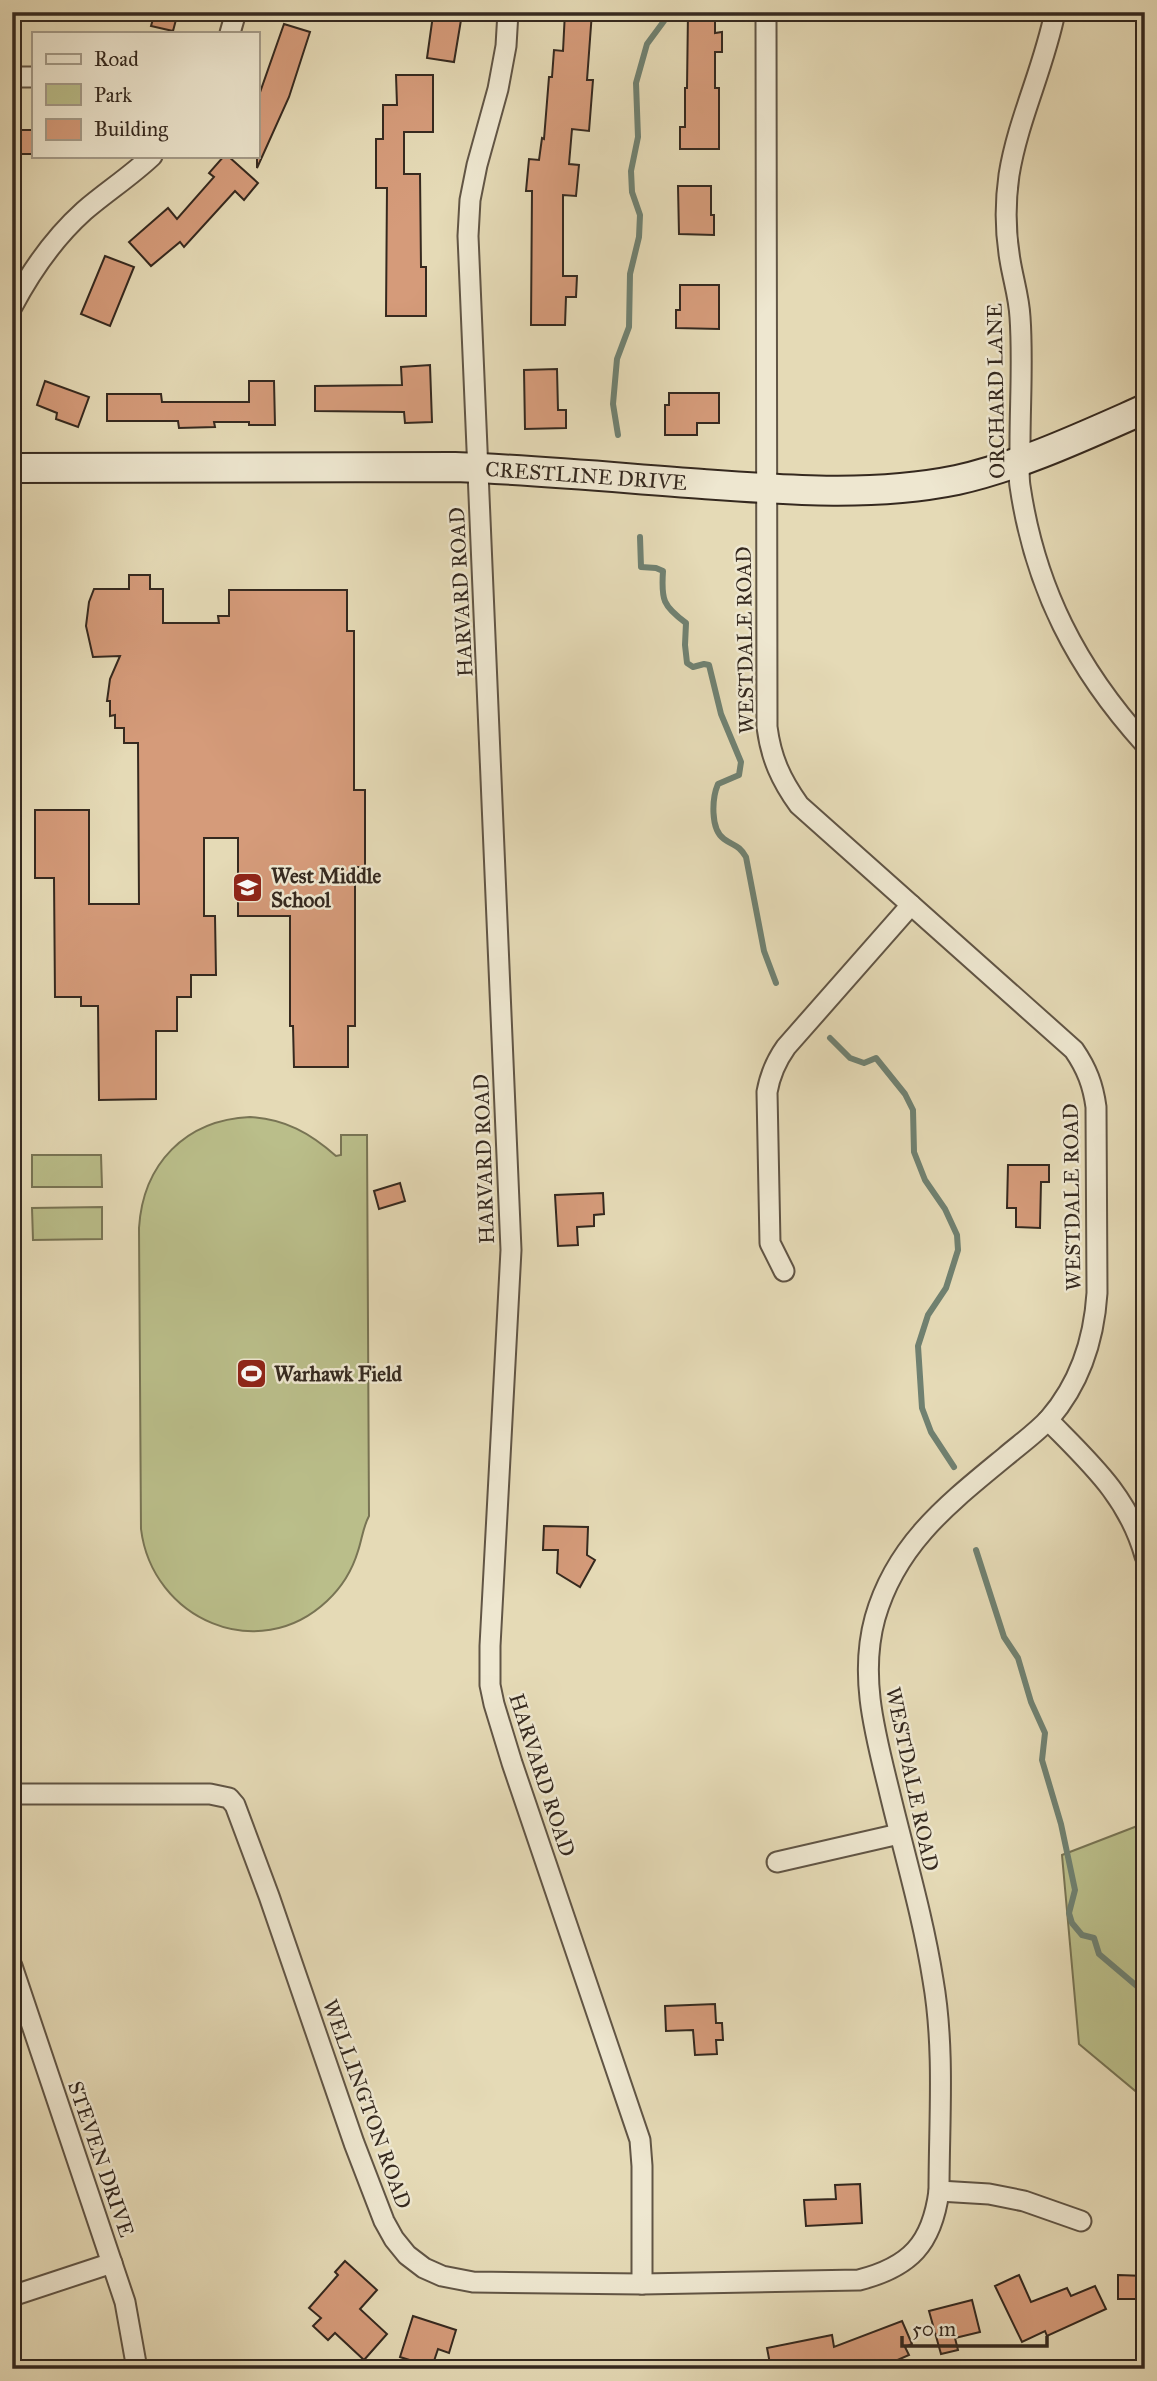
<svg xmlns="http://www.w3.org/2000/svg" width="1157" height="2381" viewBox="0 0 1157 2381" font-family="'IM FELL Great Primer',serif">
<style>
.green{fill:#babe8a;stroke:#787454;stroke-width:2}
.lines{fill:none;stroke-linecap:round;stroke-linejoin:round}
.stream{stroke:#708171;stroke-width:6}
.building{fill:#d59b7a;stroke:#35291f;stroke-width:2}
.street-casing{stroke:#615545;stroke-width:23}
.secondary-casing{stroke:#35291f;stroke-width:32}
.street{stroke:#eee7d0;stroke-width:19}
.secondary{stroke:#eee7d0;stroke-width:28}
.labels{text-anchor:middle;stroke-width:5;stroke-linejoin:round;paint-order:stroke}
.street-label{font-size:21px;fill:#35291f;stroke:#eee7d0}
.poi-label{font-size:21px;font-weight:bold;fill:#35291f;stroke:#eee7d0;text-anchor:start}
</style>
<rect width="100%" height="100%" fill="#e5dab6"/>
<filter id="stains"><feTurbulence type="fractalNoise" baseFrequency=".00286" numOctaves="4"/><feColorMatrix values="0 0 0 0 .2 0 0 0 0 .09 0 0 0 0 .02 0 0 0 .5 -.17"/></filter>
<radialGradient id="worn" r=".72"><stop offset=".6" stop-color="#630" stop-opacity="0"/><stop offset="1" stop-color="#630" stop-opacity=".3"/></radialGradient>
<g class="green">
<path d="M250,1117C285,1119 310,1133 336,1156L341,1155V1135H367L369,1516C363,1527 362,1539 358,1551C352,1571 342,1587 327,1601C258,1666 152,1619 141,1529L139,1228C143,1164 185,1120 250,1117Z"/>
<path d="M32,1155H101L102,1187H32Z"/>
<path d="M102,1207V1239L33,1240L32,1208Z"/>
<path d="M1145,1823V2099L1079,2044L1062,1855Z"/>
</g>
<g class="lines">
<g class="stream">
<path d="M618,435L613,404L617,359L629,327L630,274L639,237L640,215L632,192L631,171L638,137L636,83L647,44L664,21L666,12"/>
<path d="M640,537L641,567L656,568L663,571C661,600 663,606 686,623L685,645L687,663L693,667L704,664L709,665L721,714L741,762L739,775L718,784C712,798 710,829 724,839C735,847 738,844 746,857L764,951L776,983"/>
<path d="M830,1038L850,1058L864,1063L876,1058L905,1094L913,1110L914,1152L925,1180L945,1209L957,1235L958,1250L946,1288L928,1315L918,1346L922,1408L931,1432L954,1467"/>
<path d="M976,1550L1004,1637L1018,1658L1031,1702L1045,1733L1042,1760L1061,1824L1075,1890L1069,1913L1072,1923L1082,1935L1094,1938L1099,1954L1145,1993"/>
</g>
</g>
<g class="building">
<path d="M155,12H178L173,31L151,26Z"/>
<path d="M565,12H592L587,80H593L589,131L572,129L569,164L579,165L576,196L563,195V276H577L576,297H566L565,325H531L532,191H526L529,159L539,160L542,138L544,139L549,77H552L554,50L563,51Z"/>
<path d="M688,12H715V33L722,32V52H715V88H719V149H680V127H685V88H687Z"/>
<path d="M433,15L461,20L454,62L427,58Z"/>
<path d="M284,24L310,32L289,97L257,168V101Z"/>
<path d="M396,75H433V132H404V174H420L421,267H426V316H386L387,188H376V139H383V105H397Z"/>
<path d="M16,130H33V154H12V139H16Z"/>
<path d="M224,156H228L258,183L244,200L235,191L184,247L180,242L151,266L129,242L168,208L177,219L214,177L209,173Z"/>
<path d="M678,186H711V215H714V235L679,234Z"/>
<path d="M105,256L134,267L110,326L81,314Z"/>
<path d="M680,285H719V329L676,328V310H680Z"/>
<path d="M430,365L432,422L405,423L404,412L315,411V386L402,385L401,367Z"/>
<path d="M557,369L558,410H566V428L525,429L524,370Z"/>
<path d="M45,381L89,397L78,427L56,419L57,413L37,405Z"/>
<path d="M249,381H274L275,425H249V422H214L215,427L179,428L178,421H107V394H161L162,402H249Z"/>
<path d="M669,393H719V423H697V435H665V405H669Z"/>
<path d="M129,575H150V589H163V623H219L218,616H229V590H347V631H354V790H365V867H355V1026H348V1067H294L293,1026H290V916H238V838H204V916H215L216,975H191V997H177V1031H156V1099L99,1100L98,1006H81V997H55L54,878H35V810H89V904H139L138,743H124V728H115V715L110,716V701H107L110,679L120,656L93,657L86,626L89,602L94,589H129Z"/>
<path d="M1008,1165H1049V1182H1041L1040,1228L1016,1227V1208H1007Z"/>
<path d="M400,1183L405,1201L379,1209L374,1191Z"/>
<path d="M603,1193L604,1214L594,1215V1226L577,1227L578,1245L558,1246L555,1195Z"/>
<path d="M544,1526L588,1527L587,1555L595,1560L580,1587L557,1573L558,1550H543Z"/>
<path d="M715,2004L716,2023H722L723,2040H716L717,2054L695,2055L693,2030L666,2031L665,2006Z"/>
<path d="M860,2184L862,2223L806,2226L804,2200L836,2199L835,2185Z"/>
<path d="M345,2261L377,2290L360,2309L387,2334L364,2360L335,2333L328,2340L313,2326L321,2318L309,2308L338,2275L335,2272Z"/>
<path d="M1019,2275L1031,2302L1067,2288L1071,2296L1095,2286L1106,2309L1047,2336L1045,2331L1022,2342L995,2286Z"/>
<path d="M1118,2275L1145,2276V2299H1118Z"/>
<path d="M972,2300L980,2332L955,2338L958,2350L941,2354L929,2311Z"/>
<path d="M413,2316L456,2330L449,2353L438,2349L432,2367L400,2357Z"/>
<path d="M902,2321L912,2344L905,2347L909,2355L877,2369H771L767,2348L832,2335L834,2347Z"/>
</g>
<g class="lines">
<defs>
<g id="street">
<path d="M508,12L506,46L498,89L477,165L470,200L468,236L511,1250L490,1646V1685L494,1704L512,1763L640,2140L642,2166V2284"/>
<path d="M1055,12C1044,68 1018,119 1009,175C1005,203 1005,231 1010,260C1013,279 1019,297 1020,317C1023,359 1020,402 1020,444C1020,458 1018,473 1020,486C1035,588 1077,669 1145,744"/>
<path d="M230,33L236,12"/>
<path d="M12,77H33"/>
<path d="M12,307C31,271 54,238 84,211C106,192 131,176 152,156"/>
<path d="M784,1271L770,1243L767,1092C770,1075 776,1061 786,1047L911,905"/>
<path d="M1048,1420C1090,1463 1128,1496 1145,1556"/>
<path d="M12,1794H210L229,1798L235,1805L269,1896L354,2143L384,2221L394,2239L407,2255L424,2268L442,2276L473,2282L642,2284L859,2280C910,2267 932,2244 939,2191C939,2121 945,2049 933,1980C923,1916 904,1853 889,1790C875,1733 859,1676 875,1618C896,1544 948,1504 1005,1457C1019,1445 1036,1433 1049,1419C1080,1383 1094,1340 1097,1293L1096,1107C1093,1085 1087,1069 1074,1050L799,805C781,780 771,758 767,727L766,12"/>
<path d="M777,1862L899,1834"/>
<path d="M12,1966L125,2302L137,2369"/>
<path d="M939,2191L989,2194L1024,2201L1081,2221"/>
<path d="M12,2296L112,2263"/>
</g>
<path id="secondary" d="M12,468L455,467C538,470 620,478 703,484C786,490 874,497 957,480C1020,466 1086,435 1145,409"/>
</defs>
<use href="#street" class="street-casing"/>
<use href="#secondary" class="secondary-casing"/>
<use href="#street" class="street"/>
<use href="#secondary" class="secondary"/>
</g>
<defs>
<symbol id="school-square" viewBox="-11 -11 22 22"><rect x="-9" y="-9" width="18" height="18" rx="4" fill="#8f2418" stroke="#eee7d0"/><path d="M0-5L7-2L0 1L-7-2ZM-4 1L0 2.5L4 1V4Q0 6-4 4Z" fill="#fff"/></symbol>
<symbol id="stadium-square" viewBox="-11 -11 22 22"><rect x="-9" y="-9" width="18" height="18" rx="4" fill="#8f2418" stroke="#eee7d0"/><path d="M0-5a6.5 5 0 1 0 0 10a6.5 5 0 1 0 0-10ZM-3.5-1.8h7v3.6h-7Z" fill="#fff"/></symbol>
</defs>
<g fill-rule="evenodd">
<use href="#school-square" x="230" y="870" width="35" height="35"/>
<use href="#stadium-square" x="234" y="1356" width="35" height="35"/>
</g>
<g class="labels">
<g class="street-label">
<text transform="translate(996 391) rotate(-91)" y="7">ORCHARD LANE</text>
<text transform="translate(586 476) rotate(4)" y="7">CRESTLINE DRIVE</text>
<text transform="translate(461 592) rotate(-93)" y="7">HARVARD ROAD</text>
<text transform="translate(745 640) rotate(-91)" y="7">WESTDALE ROAD</text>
<text transform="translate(484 1159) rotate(-92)" y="7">HARVARD ROAD</text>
<text transform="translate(1072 1197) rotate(-91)" y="7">WESTDALE ROAD</text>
<text transform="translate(542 1775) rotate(72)" y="7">HARVARD ROAD</text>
<text transform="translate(912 1779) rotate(78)" y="7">WESTDALE ROAD</text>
<text transform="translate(367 2104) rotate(70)" y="7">WELLINGTON ROAD</text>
<text transform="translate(101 2159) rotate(71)" y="7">STEVEN DRIVE</text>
</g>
<g class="poi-label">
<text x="271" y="883">West Middle<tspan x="271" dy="24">School</tspan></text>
<text x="274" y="1381">Warhawk Field</text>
</g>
</g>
<rect width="1157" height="2381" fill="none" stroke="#e5dab6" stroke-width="42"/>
<rect x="14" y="14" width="1129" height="2353" fill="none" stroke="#35291f" stroke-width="3.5"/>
<rect x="21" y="21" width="1115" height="2339" fill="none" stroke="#35291f" stroke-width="2"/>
<rect x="32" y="32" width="228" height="126" fill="#eee7d0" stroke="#a49b89" stroke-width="2"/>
<rect x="46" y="54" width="35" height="10" fill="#eee7d0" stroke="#a49b89" stroke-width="2"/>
<text x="94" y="66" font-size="21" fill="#35291f">Road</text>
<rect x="46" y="84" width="35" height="21" fill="#babe8a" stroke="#a49b89" stroke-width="2"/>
<text x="94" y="102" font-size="21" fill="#35291f">Park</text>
<rect x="46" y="119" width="35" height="21" fill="#d59b7a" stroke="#a49b89" stroke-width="2"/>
<text x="94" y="136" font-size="21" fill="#35291f">Building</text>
<path d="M902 2336v10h145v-10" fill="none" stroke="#35291f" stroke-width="3.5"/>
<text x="912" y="2336" font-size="21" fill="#35291f" stroke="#eee7d0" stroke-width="5" paint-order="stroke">50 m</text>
<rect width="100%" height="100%" filter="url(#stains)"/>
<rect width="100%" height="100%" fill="url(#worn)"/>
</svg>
